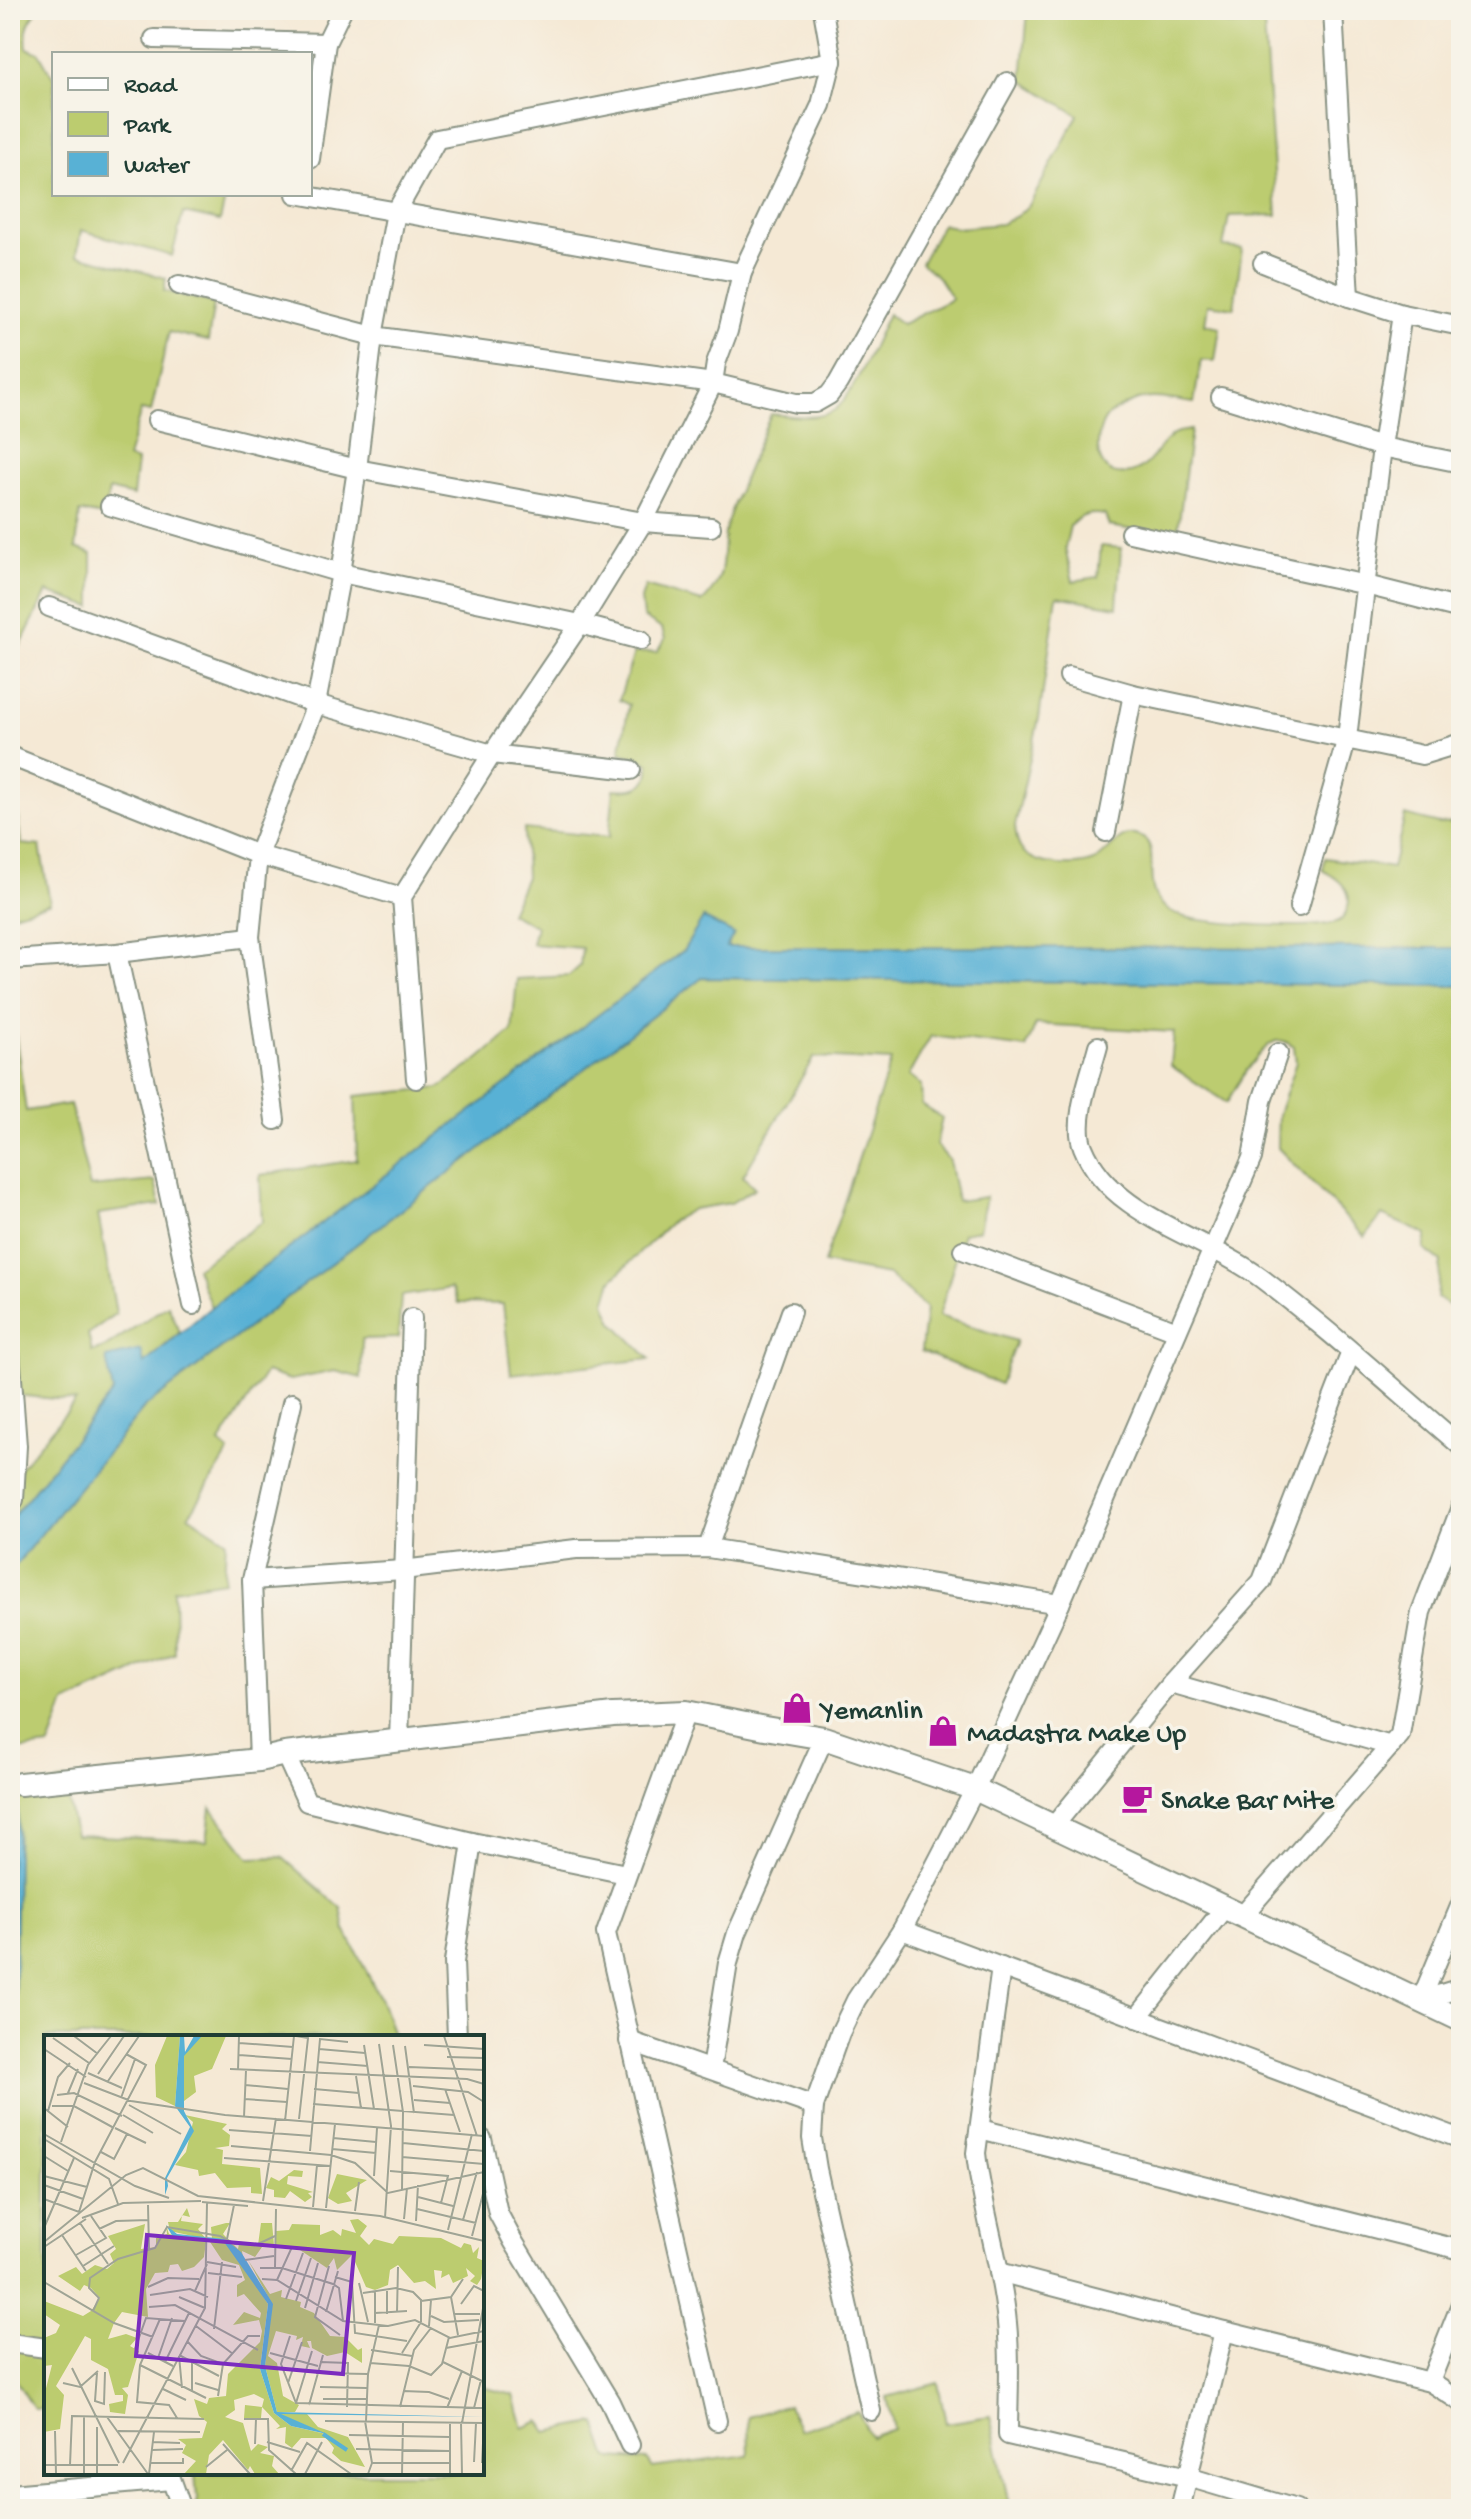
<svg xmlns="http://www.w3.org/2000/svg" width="1471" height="2519" viewBox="0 0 1471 2519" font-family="'Gochi Hand',sans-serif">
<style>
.green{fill:#bccc6f;stroke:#6e8452;stroke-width:2}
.water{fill:#58b1d5;stroke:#3c7784;stroke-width:2}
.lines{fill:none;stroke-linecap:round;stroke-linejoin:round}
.minor-casing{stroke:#8a9384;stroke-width:22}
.tertiary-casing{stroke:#8a9384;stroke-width:26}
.minor{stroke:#fff;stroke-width:18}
.tertiary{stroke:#fff;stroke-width:22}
.labels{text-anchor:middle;stroke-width:7;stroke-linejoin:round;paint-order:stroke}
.poi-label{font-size:28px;fill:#1f3d34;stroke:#f7f3e8;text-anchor:start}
.inset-river{fill:none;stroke:#58b1d5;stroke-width:4}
.inset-road{fill:none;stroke:#9fa495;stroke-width:2}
.view{fill:#7b2cbf;fill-opacity:0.15;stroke:#7b2cbf;stroke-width:4}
.inset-edge{fill:none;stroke:#1f3d34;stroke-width:4}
</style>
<rect width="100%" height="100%" fill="#f7f3e8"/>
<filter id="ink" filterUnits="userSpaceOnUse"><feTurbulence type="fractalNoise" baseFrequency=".0125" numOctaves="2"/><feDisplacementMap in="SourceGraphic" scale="16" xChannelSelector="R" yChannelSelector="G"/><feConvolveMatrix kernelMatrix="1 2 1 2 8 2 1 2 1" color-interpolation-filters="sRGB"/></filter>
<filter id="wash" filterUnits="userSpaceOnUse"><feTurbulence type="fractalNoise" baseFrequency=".006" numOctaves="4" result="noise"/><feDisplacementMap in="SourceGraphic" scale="32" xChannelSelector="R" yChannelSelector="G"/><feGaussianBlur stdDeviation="1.8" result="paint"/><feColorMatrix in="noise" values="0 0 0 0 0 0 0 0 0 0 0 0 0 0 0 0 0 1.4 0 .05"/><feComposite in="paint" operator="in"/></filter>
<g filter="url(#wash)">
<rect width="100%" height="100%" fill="#f5e9d5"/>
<g class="green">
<path d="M10,10H38C27,22 25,32 27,48L39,53L54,79V194H226L220,221L183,213L172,256L81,230L77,255L166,278L164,291L214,303L208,341L169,332L151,412L141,410L127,458L137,461L133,496L109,490L104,516L80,512L76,548L92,554V607L47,592L10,666Z"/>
<path d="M1028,10H1206C1218,31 1243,24 1264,24L1277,215L1229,216L1223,247L1242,249L1234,308L1208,304L1205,324L1220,327L1215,361L1201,360L1194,403C1177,401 1154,395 1138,400C1130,403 1116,409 1110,414C1091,431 1093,479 1126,474C1152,470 1156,446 1173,434C1178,431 1185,431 1191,430L1177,537L1109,526L1105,515C1090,512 1080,515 1070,526L1065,548L1073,581L1098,577L1101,546L1121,548L1117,607L1057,596L1039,718L1015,826C1016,834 1016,842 1021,849C1035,867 1077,869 1096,860C1110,853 1120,827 1141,837C1167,849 1129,897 1181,916C1204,924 1318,931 1339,921C1345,918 1346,912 1348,906C1353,888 1336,878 1323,870L1325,858L1392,868L1405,815L1439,824L1461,823V948L725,947L703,918L683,951L211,1307L196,1268L262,1222L260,1175L357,1160L355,1096L439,1088L479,1059L512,1031L517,979L569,976L580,966L582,948L532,944L536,926L510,913L526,877L524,829L609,837L614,789C634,791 651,788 649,765L641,759L620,753L629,705L619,700L634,653L657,652L665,639L662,629L643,617L641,599L645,586L702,602C734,571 716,552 729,517C741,482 757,448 771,414C790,415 815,421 833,411C852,400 877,336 888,314L902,324L952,299L938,277L921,263L942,224L958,228L1001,224L1017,216L1030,204L1078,115L1022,80Z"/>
<path d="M14,785L21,844L40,846L50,903L10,915V786Z"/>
<path d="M702,978L1461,986V1312L1437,1298L1441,1262L1424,1249L1427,1235L1382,1215L1365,1237L1277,1147L1278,1114L1296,1062L1294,1047C1288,1043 1283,1039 1276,1041C1259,1047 1235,1087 1227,1103L1171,1066L1174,1032L1036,1024L1026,1048L931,1036L908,1076L921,1085L922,1105L942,1118L936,1145L949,1160L957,1201L986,1197L979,1230L963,1233L939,1316L1016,1341L1000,1384L921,1351L926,1308L888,1275L824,1263L891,1061L814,1057L743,1176L755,1188L731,1203L693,1209L672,1221L612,1280L605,1303L613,1322L650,1359L511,1374L503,1304L458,1303L451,1288L401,1296L398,1338L362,1339L361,1378L335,1371L290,1380L266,1372L219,1444L229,1452L189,1516L226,1540L224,1581L174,1589L175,1653L65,1703L49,1746L17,1750L10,1641V1572L144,1408Z"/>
<path d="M10,996L26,1111L70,1104L90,1187L155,1181L160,1205L98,1214L116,1313L88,1334L92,1352L104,1348L168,1305L180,1332L113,1392L10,1520V1480L76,1401L16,1395L10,1276Z"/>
<path d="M64,1780L75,1835L207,1841L211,1808L250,1858L282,1857L341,1908L345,1930L380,1998L394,2037H46V2409H34L17,2382L10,2364V2121L13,2093L18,1793Z"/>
<path d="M938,2383L946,2423L990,2416L1010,2509H195L197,2499L195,2473H482V2387L514,2395L523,2428L540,2421L547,2432L596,2423L608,2458L648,2460L652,2468L749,2455L748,2417L788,2405L799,2430L858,2412L871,2437L894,2429L887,2397Z"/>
</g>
<g class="water">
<path d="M703,918L734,934L726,947L1461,948V986L702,978L144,1408L10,1572V1520L113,1392L106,1358L141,1350L144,1364L211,1307L683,951Z"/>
<path d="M10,1641L18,1793L13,2093L10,2121Z"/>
</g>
</g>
<g filter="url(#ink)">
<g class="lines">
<defs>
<g id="minor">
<path d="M1333,10L1349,297"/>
<path d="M154,39L326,43"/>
<path d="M310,159L326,43L342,10"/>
<path d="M296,194L742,273"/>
<path d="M1263,263L1349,297L1402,314L1461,326"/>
<path d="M179,285L373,336L713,383L796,403H815L829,395L838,383L1007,82"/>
<path d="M1221,397L1382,447L1461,463"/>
<path d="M157,420L357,469L643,522L711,527"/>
<path d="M110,506L341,573L580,624L641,640"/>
<path d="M1130,533L1366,585L1461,609"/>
<path d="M49,607L316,704L492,754L631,770"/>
<path d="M1069,676L1133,694L1422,755L1461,743"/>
<path d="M10,756L258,855L402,897"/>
<path d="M1106,832L1133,694"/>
<path d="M1299,907L1347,738L1382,447L1402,314"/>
<path d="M117,953L193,1305"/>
<path d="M10,960L117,953L250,937"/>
<path d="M1098,1046C1091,1074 1072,1120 1083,1147C1111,1217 1205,1236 1261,1278C1330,1330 1395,1390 1461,1446"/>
<path d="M416,1079L402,897L492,754L580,624L643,522L713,383L716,363L728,331L742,273L821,105L832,61L823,10"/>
<path d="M275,1120L250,937L258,855L316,704L341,573L357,469L373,336L396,212L437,139L832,61"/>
<path d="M963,1250L1177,1331"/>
<path d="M10,1351L17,1446L14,1500L10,1504"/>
<path d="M708,1548L791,1312"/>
<path d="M252,1580L403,1570L576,1549L708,1548L1060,1604"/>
<path d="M1171,1683L1391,1746"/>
<path d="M686,1712L606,1933L717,2421"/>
<path d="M399,1741L412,1318"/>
<path d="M285,1754L307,1802L472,1842L626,1874"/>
<path d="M259,1760L252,1580L292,1403"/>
<path d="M1053,1827L1171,1683L1262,1581L1351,1352"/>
<path d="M1243,1915L1400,1735L1421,1612L1461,1507"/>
<path d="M902,1930L1461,2139"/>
<path d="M1001,1967L976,2153C982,2210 1002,2266 1007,2323C1011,2360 1008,2398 1008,2435L1188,2477L1296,2509"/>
<path d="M1421,2000L1461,1904"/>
<path d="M1421,2000L1461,1988"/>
<path d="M1137,2018L1225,1907"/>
<path d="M457,2037L454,1962L472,1842"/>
<path d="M629,2041L814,2106"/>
<path d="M711,2069L728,1963L737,1933L824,1738"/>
<path d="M980,2129L1461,2250"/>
<path d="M482,2139L498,2213L513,2241L610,2402L630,2445"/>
<path d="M999,2272L1224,2331L1430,2382L1461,2402"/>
<path d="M10,2343L46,2348"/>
<path d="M1430,2382L1461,2304"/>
<path d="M871,2411L817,2169L812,2138L814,2106L840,2033L856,2000L902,1930L975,1789L1060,1604L1252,1158L1262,1101L1278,1053"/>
<path d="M169,2473L182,2509"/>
<path d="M10,2494L171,2480"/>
<path d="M1180,2509L1224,2331"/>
</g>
<path id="tertiary" d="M20,1784L259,1760L285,1754L613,1715L686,1712L765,1728L824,1738L975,1789L1461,2020"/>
</defs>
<use href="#minor" class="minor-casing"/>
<use href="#tertiary" class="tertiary-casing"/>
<use href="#minor" class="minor"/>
<use href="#tertiary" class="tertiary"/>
</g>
</g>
<defs>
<symbol id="shop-bare" viewBox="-9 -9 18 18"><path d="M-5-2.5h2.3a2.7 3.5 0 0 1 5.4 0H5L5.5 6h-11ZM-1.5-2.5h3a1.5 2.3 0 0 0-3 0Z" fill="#b5179e" stroke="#f7f3e8" stroke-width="2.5" paint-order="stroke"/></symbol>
<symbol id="cafe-bare" viewBox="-9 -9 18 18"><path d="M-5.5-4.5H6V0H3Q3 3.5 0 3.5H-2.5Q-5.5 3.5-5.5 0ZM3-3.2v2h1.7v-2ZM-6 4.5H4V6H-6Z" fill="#b5179e" stroke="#f7f3e8" stroke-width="2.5" paint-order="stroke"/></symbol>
</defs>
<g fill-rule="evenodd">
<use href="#shop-bare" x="775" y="1686" width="44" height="44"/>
<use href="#shop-bare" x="921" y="1709" width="44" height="44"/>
<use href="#cafe-bare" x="1115" y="1776" width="44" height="44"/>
</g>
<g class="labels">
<g class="poi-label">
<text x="821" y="1718">Yemanlin</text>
<text x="967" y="1741">Madastra Make Up</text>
<text x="1161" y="1808">Snake Bar Mite</text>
</g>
</g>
<g transform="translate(44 2035)">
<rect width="440" height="440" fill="#f5e9d5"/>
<path d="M123,1H136L131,71L112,62L111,30ZM182,1L168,34L150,41L152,57L140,66V20L155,2ZM141,80L183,89L178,94L186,100L185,111L171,113L179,115L178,129L216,133L218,159L207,158V152L183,153L171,138L155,141L154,135L131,130L142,117L149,87ZM250,135L259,136L258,142L244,141L243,149L269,157L264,158L268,162L261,167L246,156L241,163L230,162V155L222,153L227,142L235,146ZM293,139L323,145L302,158L308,166L294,169L284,163ZM143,173L146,182L138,180L137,186L159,189L154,194L162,204L126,196L124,187H134ZM314,184L323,191L316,201L325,210L330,204L349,209L355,201L397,203L417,213L420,208L427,210L429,218L435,212L433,223L440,226L437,244L433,250L426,246L431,241L422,233L424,241L409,248L405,239L397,243L398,236L390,235L392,254L381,246L370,248L354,230L346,235L344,250L331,255L322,252L308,220L293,235L290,223L283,233L253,213L232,212V196L245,195L248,189L276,190V200L289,195L297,201L298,194L312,198L306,185ZM182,188H186L179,199L194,214L195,209L214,210L217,188H228L230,210L218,212L211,222L198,216L199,223L181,204H168L167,192ZM101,189L97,214L112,212V203L123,199L122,190L125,199L162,207L160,222L150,232L138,236L134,229L126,230L124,237L111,238L102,254L104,282L78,277L70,288L64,304L82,299L93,303L86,311L95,316L84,352L78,353L84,360L81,379L66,377L65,369L79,366V360H71L64,334L47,325V304L41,301L12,351L20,360L16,394L0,397V361L8,330L0,331V303L12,298L16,290L0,279V266L39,281L47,276L56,263L47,253L40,250L36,256L14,241L32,232L38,239L51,230L63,234L70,228L66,219L72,214L64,201ZM166,207H180L193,220L224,269L216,334L230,378L247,391L282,399L235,379H263L274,392L304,402L321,432L297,426L288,418L290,413L282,403H257L248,413L241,408L242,392L232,394L236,391L218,372L217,383H200L201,370L218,372L220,364L210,359L190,365L191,375L181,382L199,388L207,416L214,409L224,412L216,418L230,421L228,431L235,439H211L206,431L204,435L179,405L165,420L162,439H140L152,426L138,418L142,410L134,404L158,403L163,387L155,381L150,364L163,369L165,363L182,361L184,339L216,307L218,296L215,285L189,290L200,277L216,283L217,278L200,259L193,262V250L201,245L195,230L178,225ZM204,225L226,259L238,255L237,262L257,267L256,272L270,278L286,301L301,302L314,315L318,313V328L301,317L283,321L268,313L267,306H263L266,313L257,311L259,302L252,305L253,301L232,296L224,321L233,328L239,361L255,370L251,377H233L221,331L227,267Z" fill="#bccc6f"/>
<path d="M136,1H140L141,17L150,1H158L140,21V76L150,96L123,143L124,151L121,160V143L146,92L131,71ZM122,190L133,199L181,204L197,217L229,269L221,331L233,377L440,382L237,379L283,399L247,391L230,378L216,334L224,269L180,207L129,202Z" fill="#58b1d5"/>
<path class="inset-river" d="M279,399L303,415"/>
<path class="inset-road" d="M30,1L54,19M252,1L264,3L255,84M400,1L433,101M9,3L45,28M195,8L249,12M335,9L347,91L341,183M320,10L330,74M349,10L359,77L358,155M380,10L440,14M361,11L370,78M0,14L42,42M275,14L321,18M195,20L248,24M403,22L440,23M273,27L324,31M365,32L440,35M186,34L423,44L440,49M194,35L195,1M44,38L78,53M54,39L80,1M312,41L317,73M64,46L95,1M40,48L87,66L181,80L440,101M201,50L244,54M369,51L424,57L440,67M270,54L315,58M401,54L416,97M24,58L34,34M13,60L30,58L78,81M77,63L91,24M200,64L243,67M370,65L406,68M269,69L410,80M85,70L137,99M8,71H30L70,93M0,73L24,92M4,76L14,42L26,28M79,80L109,98M200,82L202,35M241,86L250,1M71,93L102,108M185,95L268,101M0,99L91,151L125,163M289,103L332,107M0,104L65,144L74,169M17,107L44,30L67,1M359,108L440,116M187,111L287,120L311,128L344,158L440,137M288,114L332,118M266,116L276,4L304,7M57,117L70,124L83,99M0,121L24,136M358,122L440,129M180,123L287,131M346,136L404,141L397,168M0,141L43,152M330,141L333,93M0,150L39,164M374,162L409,171M0,164L35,177L51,127L102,30L82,19M219,166L232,83M158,167L204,171M104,170L105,214M269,172L273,130M282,173L291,89M373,174L432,188M311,176L315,147M38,183L79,168L157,166M360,184L363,153M419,185L433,137M372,186L374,150M36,188L64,229M0,193L30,123M55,194L72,186L105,185M404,195L428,99M18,200L42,236M428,201L440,155M183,204L190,170M0,207L82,140L99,133L154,161L336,181L440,206M0,212L42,184M32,220L62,203L47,181M201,225L230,221M163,227L192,232M39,231L70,211M285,231L271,282L296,300M231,232L232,174M216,233H238L289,249L295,253L299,286M164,238L198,242M291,242L308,247L311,298L363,306M218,244L233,245L299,286L344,291L371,285L406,303L440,296M233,245L248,212M0,247L70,288L109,302M315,248L324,287M104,252L124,243L155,244M343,254V279M151,256L163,229M319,258L352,253L369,257L377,265V287M106,260L146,254L164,262M135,262L161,273M407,262L414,300M242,264L259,218M252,266L267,223M377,266L407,262L419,244M417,269L430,251L440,256M105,272L131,270L214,315M261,273L274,228M49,276L55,263L45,253L46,243L74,224L111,213L123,192L176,201L191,209L212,210L231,201M282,277L294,236M353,277L354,232M331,278L363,276M411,279H436M387,281L400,287L435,285M116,284L96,330L93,367L125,370L133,383M331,288V256M152,291L189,319M385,291L387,265M170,294L178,227M246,301L237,329L252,368L440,373M143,306L157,321L179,329M402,313L440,306M91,314L102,283L141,286M327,315L368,321M104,318L129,331M226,318L274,331M358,318L377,287M135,320L175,341M135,321L138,353M114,323L128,283M121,327L145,278M276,327L304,328L303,372M399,327L440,347M326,328L365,331L387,340L398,329L405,302M96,330L162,363M28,333L75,428M53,338L51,366L60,369L61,337M272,338L324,339M19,348L36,352L54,336M151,348L174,355M244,348L258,307M276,352L323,353M119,354L142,365M359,356L385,357L405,364M148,357V328M174,361L179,329L204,301H216M279,364H322M252,368L268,316M265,370L279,320M356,372L370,315L387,293M403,373L418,336M430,373L437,345M63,382L104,439M200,384H224L225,415L252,439M281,386L440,388M321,386L328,428L324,439M322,386L324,339L335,290M406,387V439M417,388L418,439M418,388L440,268M11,396L12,439M74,396L156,397M305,400L406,402M108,407L136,408M223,407L256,417M179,409L206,439M211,409L212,384M312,414L406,416M108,415L139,414M430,427L432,388M79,428L161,273L163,168M107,428H139V423M328,428H406M438,428L440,388M0,430H74M26,430L28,381L160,384M162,432L183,415M247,436L263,408L307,439M40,439V381M53,439V392M105,439L110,397M261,439L278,407M358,439L359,387"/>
<path class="view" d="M103,200L310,218L299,339L92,321Z"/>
<rect width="440" height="440" class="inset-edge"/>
</g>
<rect width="1471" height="2519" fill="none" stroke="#f7f3e8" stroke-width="40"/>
<rect x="52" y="52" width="260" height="144" fill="#f7f3e8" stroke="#a1aaa0" stroke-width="2"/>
<rect x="68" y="78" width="40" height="12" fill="#ffffff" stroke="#a1aaa0" stroke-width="2"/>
<text x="124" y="92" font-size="24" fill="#1f3d34">Road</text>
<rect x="68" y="112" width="40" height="24" fill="#bccc6f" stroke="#a1aaa0" stroke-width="2"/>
<text x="124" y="132" font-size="24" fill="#1f3d34">Park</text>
<rect x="68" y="152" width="40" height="24" fill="#58b1d5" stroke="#a1aaa0" stroke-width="2"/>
<text x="124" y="172" font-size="24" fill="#1f3d34">Water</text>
</svg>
